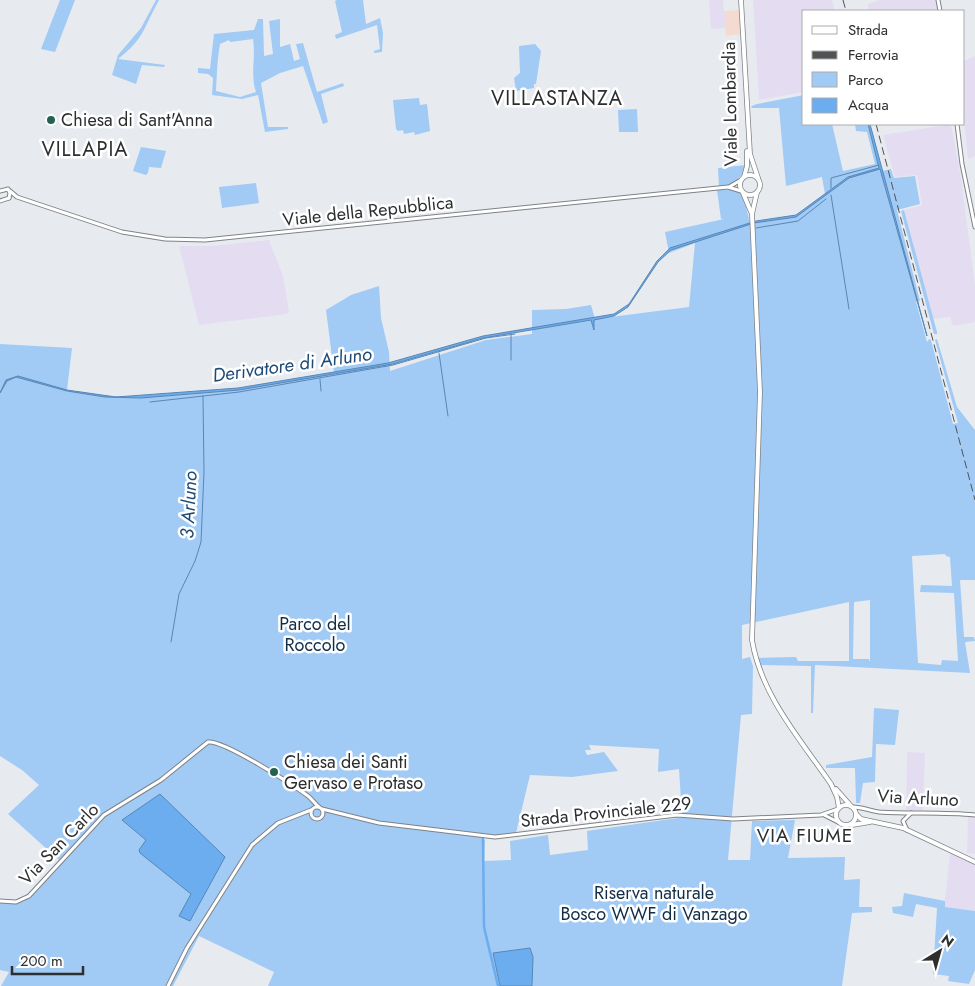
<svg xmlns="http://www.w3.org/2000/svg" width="975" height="986" viewBox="0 0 975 986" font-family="Jost,sans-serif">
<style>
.commercial{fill:#f3dbd1}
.industrial{fill:#e4ddf2}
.green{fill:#a1caf5;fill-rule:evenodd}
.water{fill:#6cadef;stroke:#5987b5}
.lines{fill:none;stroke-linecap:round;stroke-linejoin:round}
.stream{stroke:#5987b5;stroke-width:1}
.canal{stroke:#6cadef;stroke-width:2.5}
.tertiary-casing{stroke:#7f8286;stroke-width:5}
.secondary-casing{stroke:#7f8286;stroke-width:5.5}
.tertiary{stroke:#fff;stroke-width:3}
.secondary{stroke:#fff;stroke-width:4}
.rail{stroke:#505254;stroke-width:1;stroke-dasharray:8 4;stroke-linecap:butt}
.poi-dot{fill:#23624f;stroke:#fff;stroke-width:2}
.labels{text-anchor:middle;stroke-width:5;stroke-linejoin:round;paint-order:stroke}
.street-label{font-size:18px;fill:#2c2e2f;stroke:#fff}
.poi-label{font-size:18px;fill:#2c2e2f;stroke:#fff;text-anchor:start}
.park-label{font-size:18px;fill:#122d47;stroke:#fff}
.water-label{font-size:19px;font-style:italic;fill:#1d4b77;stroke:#fff}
.neighbourhood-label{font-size:19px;letter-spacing:1px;fill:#2c2e2f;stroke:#fff}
.quarter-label{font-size:20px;letter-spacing:1px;fill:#2c2e2f;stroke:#fff}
</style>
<rect width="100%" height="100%" fill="#e7ebf0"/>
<path class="commercial" d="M739,10L741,34L726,36L724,11Z"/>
<g class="industrial">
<path d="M709,0H723L726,28L711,29Z"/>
<path d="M753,0H832L835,11H804V92L759,100Z"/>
<path d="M880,0H938L940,11H869L868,4Z"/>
<path d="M975,56V156L968,159L964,119V61Z"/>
<path d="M951,124L961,178L975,285V322L953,326L950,317L933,319L904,210L922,205L917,175L895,177L883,135Z"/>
<path d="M269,240L283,276L289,311L287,314L199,325L179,246H212Z"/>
<path d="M907,752L925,753L923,810H906Z"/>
<path d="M968,816L975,817V854L967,853Z"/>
<path d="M950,853L975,865V911L944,907Z"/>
</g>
<g class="green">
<path d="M60,0H75L55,52L41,49Z"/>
<path d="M156,0H159C144,27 144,39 118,59L165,65L164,67L142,65L136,84L112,75L118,55L141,28Z"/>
<path d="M337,0H363L366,24L380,18L383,33L382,52L374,53V51L380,49L377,25L336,39L335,35L342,32L335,1Z"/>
<path d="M258,19H263L264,56L273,54L269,21L280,19V47L290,44L294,61L300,59L296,44L303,43L317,92L343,83L344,86L321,94L328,122L323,124L303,66L280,73L261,83L268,127H288V129L265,132L258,95L242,99L212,95L213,78L208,74L198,73V68L210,69L214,34L254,30ZM253,39C256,57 250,75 256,92L240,97L216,91C217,74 217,61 220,44L229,40L230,42Z"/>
<path d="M535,44L541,51L536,84H534V88L516,91L514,78L520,73L519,46Z"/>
<path d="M804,95V124H832L843,171L875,164L867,132L856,131L855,124H868L882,171L891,169L894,178L915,176L920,204L897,210L920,301L916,302L927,342L929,339L931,340L953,424L958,423L935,340L937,339L957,407L975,430V580H960L964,637H974L975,641L965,642L970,673L815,665L813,713H811V666L757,665L755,658L796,657L798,661H849V602L742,625V659L750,657L753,666L752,714L741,715L728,860H750L752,821L795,820L788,858L845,857L844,880L860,879L859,907H872V912L852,913L842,986H268L274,972L199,936L173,986H1L9,972L0,970V900L16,901L25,897L59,860L8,814L39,785L22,770L0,756V344L72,348L67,390C155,408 248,386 334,372L326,310L351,295L379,286L381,318L389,352L390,371L486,340L532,334V310L566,309L591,305L595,319L689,307L695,243L669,253L665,232L724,219H721L717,190H735L743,195L750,223L796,215L825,194L822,177L786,186L779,108H751L752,106L757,104ZM945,554L946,556L950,557L952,586L921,585L920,592L954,593L958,661L942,660L941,665L918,663L912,556ZM870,600V662L869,659H853L854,602ZM589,745L659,749L658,772L679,769L682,816L685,817L587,831L588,850L550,855L548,835L510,841L511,860L484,861L485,840L481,838H496L516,833L530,775L572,777L618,771L604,752L587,755L585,750H591Z"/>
<path d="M419,98L420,105L427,104L430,131L415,135L414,132L404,134L403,130L398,131L396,129L393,100Z"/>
<path d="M637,109L638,132H619L618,110Z"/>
<path d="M141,147L166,151L161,168L149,167L148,173L146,175L133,171Z"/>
<path d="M746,165C741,179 734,184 719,187L718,168Z"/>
<path d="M256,183L259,203L222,208L219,187Z"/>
<path d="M904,210L937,332V334H934L901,211Z"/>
<path d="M874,708L899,710L895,745L876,744L875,782L863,783L860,803H856L855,768H826V765L872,757Z"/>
<path d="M904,893L945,901V907L975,911V970L969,984L948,981L949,976L933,974L937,908L916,904L913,917L893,913L892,907L902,906Z"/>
</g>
<g class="water">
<path d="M868,124H870L927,336L880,169L849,178L796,217L754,223L671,250L658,262L628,307L614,316L594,320V330L591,320L483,338L393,364L239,390L141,398L105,397L67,391L16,377L7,381L0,393L6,380L18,376L67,390L116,397L238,388L388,363L483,336L614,314L629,304L657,261L670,248L756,221L796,215L848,177L879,168Z"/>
<path d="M160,794L225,857L190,921L179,916L191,894L140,853L139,850L146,840L122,820Z"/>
<path d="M530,948L533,957L532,986H500L493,953Z"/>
</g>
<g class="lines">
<g class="stream">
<path d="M831,188V178L879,165"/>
<path d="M831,195L849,309"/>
<path d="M756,228L798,221L826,199"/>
<path d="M511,335V360"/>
<path d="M439,353L448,416"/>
<path d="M320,379L321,391"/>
<path d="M150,402L239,392L393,365L486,338L515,334"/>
<path d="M171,642L179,594L195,561L201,542L204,472L203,396"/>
</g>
<path class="canal" d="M483,839L484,927L498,986"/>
<defs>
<g id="tertiary">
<path d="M938,0L940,11"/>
<path d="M957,124L962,164L975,227"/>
<path d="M729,187L741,180"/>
<path d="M0,191L8,189L10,193L9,198"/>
<path d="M10,191L17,197L122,232L165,239L205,240L728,187L741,191"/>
<path d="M0,201L9,198"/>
<circle cx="317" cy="813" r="6"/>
<path d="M853,807C863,807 870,811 879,812C911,814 943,812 975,815"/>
<path d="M322,809L379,823L495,837L677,815L733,819L821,815L838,809"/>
<path d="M824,815L840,823"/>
<path d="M907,830L903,821L911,813"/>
<path d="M0,901L16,902L29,896L104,815L161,780L208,742C224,740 293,785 308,796C312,799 315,804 319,807"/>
<path d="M168,986L187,948L252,845L278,823L311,810"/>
</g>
<g id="secondary">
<path d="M741,0L750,154L758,178"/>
<circle cx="750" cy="185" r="10"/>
<path d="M744,177L747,166V151"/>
<path d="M757,192L752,214L760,392L752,640C761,695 800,739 831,784L837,797L839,808"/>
<path d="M743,193L751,212"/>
<path d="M836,789L851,806"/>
<circle cx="846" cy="815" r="10"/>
<path d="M857,815L861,819L903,828L975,862"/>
<path d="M852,825L870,822"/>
</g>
</defs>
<use href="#tertiary" class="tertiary-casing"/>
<use href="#secondary" class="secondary-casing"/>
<use href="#tertiary" class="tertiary"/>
<use href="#secondary" class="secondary"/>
<g class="rail">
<path d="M843,0L846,11"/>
<path d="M876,124L975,500"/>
</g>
</g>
<g class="poi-dot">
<circle cx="51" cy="120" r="5"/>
<circle cx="274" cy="772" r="5"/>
</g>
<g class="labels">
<g class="street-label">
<text transform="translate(730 104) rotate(-91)" y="6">Viale Lombardia</text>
<text transform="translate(368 211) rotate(-6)" y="6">Viale della Repubblica</text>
<text transform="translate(918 798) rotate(3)" y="6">Via Arluno</text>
<text transform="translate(606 812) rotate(-6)" y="6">Strada Provinciale 229</text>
<text transform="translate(59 844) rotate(-46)" y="6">Via San Carlo</text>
</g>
<g class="poi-label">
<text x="61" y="126">Chiesa di Sant'Anna</text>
<text x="284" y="768">Chiesa dei Santi<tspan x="284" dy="21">Gervaso e Protaso</tspan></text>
</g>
<g class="park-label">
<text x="315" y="630">Parco del<tspan x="315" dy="21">Roccolo</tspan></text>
<text x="654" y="899">Riserva naturale<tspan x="654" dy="21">Bosco WWF di Vanzago</tspan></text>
</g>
<g class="water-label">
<text transform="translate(292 364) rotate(-8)" y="7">Derivatore di Arluno</text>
<text transform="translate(188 505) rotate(-87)" y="7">3 Arluno</text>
</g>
<g class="neighbourhood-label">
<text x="805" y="842">VIA FIUME</text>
</g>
<g class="quarter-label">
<text x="557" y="105">VILLASTANZA</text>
<text x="85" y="156">VILLAPIA</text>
</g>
</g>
<rect x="802" y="10" width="162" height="115" fill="#ffffff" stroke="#ababac"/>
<rect x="812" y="26" width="25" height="8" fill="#ffffff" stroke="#ababac"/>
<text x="848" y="35" font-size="15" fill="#2c2e2f">Strada</text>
<rect x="812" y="51" width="25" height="8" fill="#505254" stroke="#ababac"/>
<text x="848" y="60" font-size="15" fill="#2c2e2f">Ferrovia</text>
<rect x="812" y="72" width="25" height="15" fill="#a1caf5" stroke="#ababac"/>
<text x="848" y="85" font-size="15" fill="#2c2e2f">Parco</text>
<rect x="812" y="98" width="25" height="15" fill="#6cadef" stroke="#ababac"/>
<text x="848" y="110" font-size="15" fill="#2c2e2f">Acqua</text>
<g transform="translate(940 951) rotate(37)" stroke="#ffffff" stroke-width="4" paint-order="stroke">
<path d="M0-4L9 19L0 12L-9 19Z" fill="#2c2e2f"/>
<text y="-8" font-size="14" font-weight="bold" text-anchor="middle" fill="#2c2e2f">N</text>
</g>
<path d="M12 966v8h71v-8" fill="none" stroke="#2c2e2f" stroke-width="2.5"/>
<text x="20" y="966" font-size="15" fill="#2c2e2f" stroke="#ffffff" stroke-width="4" paint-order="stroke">200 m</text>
</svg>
